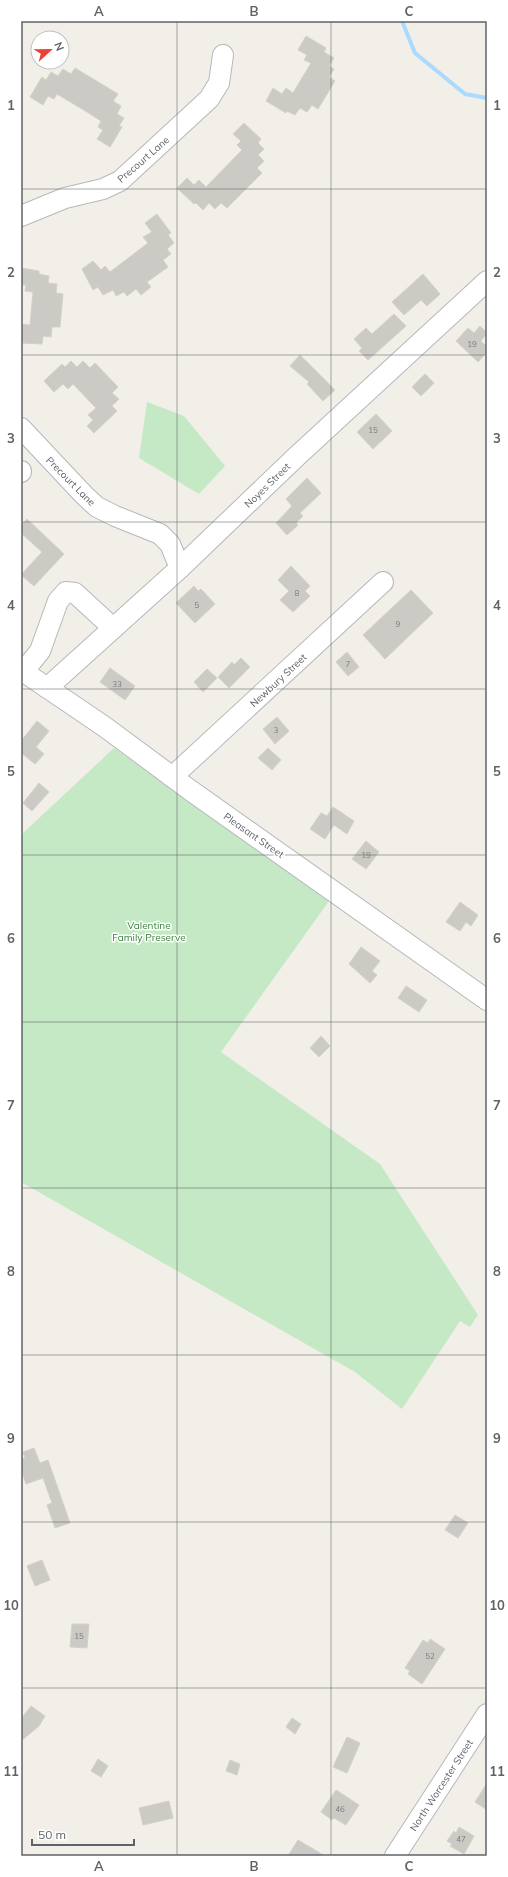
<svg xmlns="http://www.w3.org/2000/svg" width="508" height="1877" viewBox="0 0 508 1877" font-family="Mulish,sans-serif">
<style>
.green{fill:#c5e8c5}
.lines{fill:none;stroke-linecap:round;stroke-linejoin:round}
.stream{stroke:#aadaff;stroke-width:4}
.building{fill:#cccac5;stroke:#d6d1c6}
.minor-casing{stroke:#b5b8bc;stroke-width:22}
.minor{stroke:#fff;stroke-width:20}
.grid{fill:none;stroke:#5f6368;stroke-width:1;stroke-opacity:0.55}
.labels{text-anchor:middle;stroke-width:3;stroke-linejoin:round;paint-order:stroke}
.number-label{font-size:8px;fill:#7a7d7f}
.street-label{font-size:10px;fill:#5f6368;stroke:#fff}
.park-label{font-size:10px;fill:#348238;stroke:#fff}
.neatline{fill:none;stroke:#5f6368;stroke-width:1.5}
.grid-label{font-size:13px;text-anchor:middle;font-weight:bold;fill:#5f6368}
</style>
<rect width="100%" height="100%" fill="#f1efe8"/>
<g class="green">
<path d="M147,402L184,416L225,466L199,494L139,458Z"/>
<path d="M114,748L329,901L221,1052L380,1164L478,1315L470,1327L460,1321L402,1409L355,1372L21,1182V835Z"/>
</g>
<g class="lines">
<path class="stream" d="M402,21L415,53L465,94L487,98"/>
</g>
<g class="building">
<path d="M306,36L326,48L324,52L334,58L329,66L334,69L329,77L335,81L318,109L312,105L307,112L300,108L295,115L287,111L286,113L266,101L273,88L282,94L286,88L293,93L311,63L304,60L307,55L298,50Z"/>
<path d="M75,68L118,94L113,101L121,106L117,114L124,118L119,126L122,127L110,147L97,139L103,130L98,127L101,121L87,112L57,94L54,99L48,96L43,105L30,97L42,77L46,80L51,72L58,76L63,69L71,74Z"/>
<path d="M244,123L261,139L258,143L264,149L258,155L264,161L257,168L262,173L227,208L221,203L215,209L209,203L203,210L196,203L194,204L177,188L187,178L194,185L199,180L206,187L242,150L237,145L241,141L233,134Z"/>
<path d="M157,214L171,233L168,235L174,243L167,249L171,254L163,260L168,267L147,282L151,287L141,295L136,289L127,296L124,292L116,296L113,290L103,295L98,287L93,290L82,269L93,261L101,270L105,266L110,272L148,243L143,237L152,232L145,223Z"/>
<path d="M21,268L39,271V274L49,276L48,283L57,284L56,293L63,294L60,327H52L51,337L43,336L42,344L21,343V324L30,325L33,292L25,291L26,285H21Z"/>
<path d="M423,274L440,294L427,306L421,300L404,315L392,302Z"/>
<path d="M394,314L406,326L368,360L359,351L362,348L354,339L366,328L372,334Z"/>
<path d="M480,326L487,333L481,341L487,347V352L478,362L456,341L468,328L474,333Z"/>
<path d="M300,355L335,390L323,401L307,384L309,382L290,366Z"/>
<path d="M71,361L77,367L83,361L90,368L95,363L118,387L112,393L119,399L112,406L117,411L94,433L87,426L93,420L88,415L96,408L73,384L68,389L63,384L54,392L44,381L62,364L65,367Z"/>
<path d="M425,374L434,383L421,396L412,387Z"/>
<path d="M376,414L392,431L373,449L357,432Z"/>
<path d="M307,478L321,493L300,513L303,516L296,523L298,525L287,535L276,523L292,506L286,499Z"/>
<path d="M27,519L64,554L34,586L21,575L42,552L21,533V525Z"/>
<path d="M291,566L310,586L305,591L310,596L293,612L280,600L289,591L278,580Z"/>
<path d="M194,586L198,591L201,589L215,604L195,623L176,603Z"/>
<path d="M411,590L433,613L385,659L363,635Z"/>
<path d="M347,652L359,667L348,676L336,662Z"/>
<path d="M241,658L250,667L229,688L218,677L232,662L234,665Z"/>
<path d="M110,668L135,686L125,700L100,682Z"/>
<path d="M207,669L217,678L203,692L194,682Z"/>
<path d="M277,717L289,731L275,744L263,729Z"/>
<path d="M37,721L49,731L36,747L44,754L35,764L21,753V741Z"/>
<path d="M268,748L281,760L272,770L258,758Z"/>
<path d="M39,783L49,792L32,811L23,803Z"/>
<path d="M333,807L354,821L347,834L334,825L325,839L310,829L321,813L327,816Z"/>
<path d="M366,841L379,852L366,869L352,859Z"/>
<path d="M460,902L478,915L471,926L466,922L460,931L446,922Z"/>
<path d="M361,947L380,961L372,971L377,975L370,983L349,964Z"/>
<path d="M406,986L427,1000L419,1012L398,998Z"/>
<path d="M321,1036L330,1046L319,1057L310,1048Z"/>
<path d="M34,1448L40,1463L48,1460L70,1523L55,1528L47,1505L52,1503L43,1478L26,1484L21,1469V1459L25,1458L23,1452Z"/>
<path d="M455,1515L468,1523L458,1538L445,1530Z"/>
<path d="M42,1560L50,1580L35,1586L27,1566Z"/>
<path d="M72,1624H89L87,1648L70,1647Z"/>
<path d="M430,1639L445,1649L422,1684L408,1674L410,1671L405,1668L423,1640L428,1643Z"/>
<path d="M31,1706L45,1716L39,1726L21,1741V1719Z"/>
<path d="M292,1718L301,1724L295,1734L286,1727Z"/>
<path d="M347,1737L360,1743L347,1773L333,1767Z"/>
<path d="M98,1759L108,1766L101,1777L91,1771Z"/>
<path d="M230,1760L240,1764L237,1775L226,1771Z"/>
<path d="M487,1783V1810L475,1802Z"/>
<path d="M336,1790L359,1805L346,1825L334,1818L332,1820L321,1812Z"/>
<path d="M169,1801L173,1818L143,1825L139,1808Z"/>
<path d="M459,1827L474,1836L464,1854L450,1846L452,1844L447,1841L454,1831L456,1833Z"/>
<path d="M298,1840L325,1856H288Z"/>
</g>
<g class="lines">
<defs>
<g id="minor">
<path d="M21,216L65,198L103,189L120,181L209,99L219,83L223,55"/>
<path d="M21,428L84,495L97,507L115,516L160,534L170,544L180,568"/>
<path d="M21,471V472"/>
<path d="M21,670L105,727L190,790L487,1000"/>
<path d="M23,672L40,651L58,601L66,592L75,593L113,628"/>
<path d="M47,688L180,568L296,457L487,281"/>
<path d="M172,777L383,582"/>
<path d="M395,1856L487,1714"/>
</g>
</defs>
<use href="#minor" class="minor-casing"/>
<use href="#minor" class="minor"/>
</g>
<path class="grid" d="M177,21V1856M331,21V1856M21,189H487M21,355H487M21,522H487M21,689H487M21,855H487M21,1022H487M21,1188H487M21,1355H487M21,1522H487M21,1688H487"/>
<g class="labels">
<g class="number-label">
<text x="472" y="347">19</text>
<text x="373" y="433">15</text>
<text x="297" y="596">8</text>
<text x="197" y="608">5</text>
<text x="398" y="627">9</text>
<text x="348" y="667">7</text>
<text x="117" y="687">33</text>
<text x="276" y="733">3</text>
<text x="366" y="858">19</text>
<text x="79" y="1639">15</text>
<text x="430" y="1659">52</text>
<text x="340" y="1812">46</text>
<text x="461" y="1842">47</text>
</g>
<g class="street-label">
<text transform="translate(143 159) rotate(-41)" y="4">Precourt Lane</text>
<text transform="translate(71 481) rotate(45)" y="4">Precourt Lane</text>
<text transform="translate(267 485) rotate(-44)" y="4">Noyes Street</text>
<text transform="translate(278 680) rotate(-43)" y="4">Newbury Street</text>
<text transform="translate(254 835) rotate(35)" y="4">Pleasant Street</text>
<text transform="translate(441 1785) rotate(-57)" y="4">North Worcester Street</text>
</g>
<g class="park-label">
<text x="149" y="929">Valentine<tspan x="149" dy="12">Family Preserve</tspan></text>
</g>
</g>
<rect width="508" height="1877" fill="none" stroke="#ffffff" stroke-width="44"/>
<g transform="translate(50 50) rotate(68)"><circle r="19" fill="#ffffff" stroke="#bfc1c3"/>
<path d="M0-3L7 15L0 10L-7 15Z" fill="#ea4335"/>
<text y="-6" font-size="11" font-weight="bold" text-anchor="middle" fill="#5f6368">N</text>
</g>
<path d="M32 1839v6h102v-6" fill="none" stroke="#5f6368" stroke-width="2"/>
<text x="38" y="1839" font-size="12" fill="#5f6368" stroke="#ffffff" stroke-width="3" paint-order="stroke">50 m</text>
<rect x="22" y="22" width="464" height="1833" class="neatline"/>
<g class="grid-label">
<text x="99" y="16">A</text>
<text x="254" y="16">B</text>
<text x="409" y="16">C</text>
<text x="11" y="110">1</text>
<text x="497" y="110">1</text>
<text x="11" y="277">2</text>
<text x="497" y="277">2</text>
<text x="11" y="443">3</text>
<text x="497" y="443">3</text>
<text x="11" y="610">4</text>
<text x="497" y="610">4</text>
<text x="11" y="776">5</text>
<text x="497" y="776">5</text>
<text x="11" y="943">6</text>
<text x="497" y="943">6</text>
<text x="11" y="1110">7</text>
<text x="497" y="1110">7</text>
<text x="11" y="1276">8</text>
<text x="497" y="1276">8</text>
<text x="11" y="1443">9</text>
<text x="497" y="1443">9</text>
<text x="11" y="1610">10</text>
<text x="497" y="1610">10</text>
<text x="11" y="1776">11</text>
<text x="497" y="1776">11</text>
<text x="99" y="1871">A</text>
<text x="254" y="1871">B</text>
<text x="409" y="1871">C</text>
</g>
</svg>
